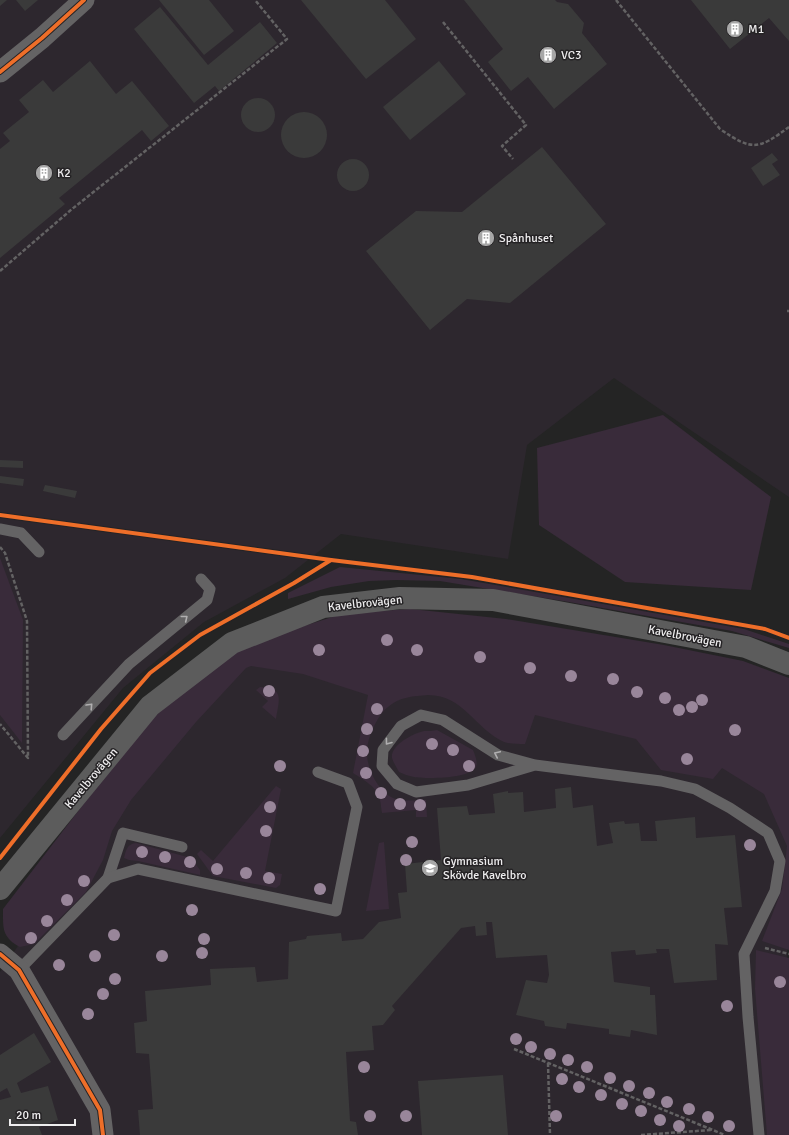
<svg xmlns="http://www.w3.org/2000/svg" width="789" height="1135" viewBox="0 0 789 1135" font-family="Signika,sans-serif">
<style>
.built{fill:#2d272e}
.green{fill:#392b3a}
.building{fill:#3a3a3a}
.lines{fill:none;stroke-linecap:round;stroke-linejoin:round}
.path{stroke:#636263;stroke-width:2.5;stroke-dasharray:4 2;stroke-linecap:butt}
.lane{stroke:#646364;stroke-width:11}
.street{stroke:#646364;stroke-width:21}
.secondary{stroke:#5c5c5c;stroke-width:22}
.cycleway-casing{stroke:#252325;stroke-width:6}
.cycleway{stroke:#ee6e29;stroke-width:4}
.tree{fill:#99869a}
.oneway{stroke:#b0afb0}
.labels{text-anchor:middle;stroke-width:3;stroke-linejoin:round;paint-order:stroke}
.poi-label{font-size:12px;fill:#eeedee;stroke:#252325;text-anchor:start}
.street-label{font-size:12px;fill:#eeedee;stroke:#252325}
</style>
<rect width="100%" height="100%" fill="#242424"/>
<g class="built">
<path d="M0,0H789V497L614,378L527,445L508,559L341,534L285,578L204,622L123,688L0,838Z"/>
<path d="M252,652L527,671L767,776L789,842V894L781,1135H0V972L106,818Z"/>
</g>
<g class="green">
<path d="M663,415L771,497L751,590L625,582L539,525L537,448Z"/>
<path d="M0,558L23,620L22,743L0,715Z"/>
<path d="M340,567L461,579L541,593L744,629L789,644V648L732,631L569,602L440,581L396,580L369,581L331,587L288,599V593Z"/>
<path d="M411,609L506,619L664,645L743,661L789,678V950L762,941L782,889L787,846L764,794L722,768L713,779L661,770L636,739L535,715L525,744C518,744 509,744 504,742C475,729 464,695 428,695C414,696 399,697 388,707C378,714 366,740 367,753C367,769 378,791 393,798C402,802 416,800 426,800L427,817H416V810L382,813C381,808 381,804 380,800C378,787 362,779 353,773L368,695L303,674L251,666L246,668L196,722L131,800L112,831L103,860L86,892L34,944L20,947C2,937 3,929 3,909L82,806L150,721L189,685L239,651L291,630L345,613Z"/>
<path d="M260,687C285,688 279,700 276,719L262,707L268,701L256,690Z"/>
<path d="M437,730L473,750C475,755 478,762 476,767C470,779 425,779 414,777C408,776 404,774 399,772C397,768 393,762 392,758C390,745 414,733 424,731C428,731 433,731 437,730Z"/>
<path d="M276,786L281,789L265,871L282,874L280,885L276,888L213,876L197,854L201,850L213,861Z"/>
<path d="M384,842L389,909L366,911L379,843Z"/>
<path d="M136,843L191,858L200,870V875L138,861L129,860L124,858C126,850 127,844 136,843Z"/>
<path d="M756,950L789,958V1135H767L755,989Z"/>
</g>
<g class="building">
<path d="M0,0H7L0,6Z"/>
<path d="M16,0H38L25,11Z"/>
<path d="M159,0H209L234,31L204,55Z"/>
<path d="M301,0H385L416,39L366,79Z"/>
<path d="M464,0H555L557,2L568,4L584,23L582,33L607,64L554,109L528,77L511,91L488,62L503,49Z"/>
<path d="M691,0H789V41L769,18L730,49Z"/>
<path d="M160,7L208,65L260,22L277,43L219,91L215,86L194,103L134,29Z"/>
<path d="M90,61L116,94L132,81L169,126L151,141L142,130L59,198L65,204L0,258V149L10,141L3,133L29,112L19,100L43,80L53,92Z"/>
<path d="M439,61L466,94L410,140L383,107Z"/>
<circle cx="258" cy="115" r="17"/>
<circle cx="304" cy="135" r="23"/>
<path d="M542,147L606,224L510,303L467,299L430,330L366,251L416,211L462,212Z"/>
<path d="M772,153L778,160L772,164L780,175L763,186L751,168Z"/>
<circle cx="353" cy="175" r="16"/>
<path d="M0,460L23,461V468L0,467Z"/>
<path d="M0,476L24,479L23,486L0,483Z"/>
<path d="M45,485L77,491L75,498L43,491Z"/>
<path d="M571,787L573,808L593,805L597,846L613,843L609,823L624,821L625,824L639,823L641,841H657L655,821L695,817L696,838L735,835L742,907L724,908L728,945L715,944L717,980L674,983L669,949H656L657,953L636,955L635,950L611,952L614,982L650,987V995H655L657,1035L631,1030L630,1037L609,1034V1029L567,1023L566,1029L545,1026L544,1021L516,1015L526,980L547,983L549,975L547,955L496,958L492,922H486L487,935L476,936L475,926L461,928L392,1006L395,1010L383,1025L372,1026L374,1050L346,1052L350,1121L356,1122L358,1135H140L138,1110L153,1109L149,1054L136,1053L134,1023L147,1021L145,991L211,985L210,969L255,967L257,982L288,979L289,942L306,939L307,936L341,933L342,941L363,939L379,922L401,918L398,893L407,892L405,864L441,860L437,808L467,806L469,815L495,813L493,794L508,791V793L523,792L524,812L556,808L555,789Z"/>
<path d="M34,1033L51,1062L17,1083L21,1093L48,1086L58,1120L39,1127L42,1135H0V1100L11,1097L7,1088L0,1092V1055Z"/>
<path d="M503,1075L508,1135H422L418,1081Z"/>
</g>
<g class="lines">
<g class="path">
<path d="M616,0L720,129C752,151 758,150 789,127"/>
<path d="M443,22L526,125L502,146L513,159"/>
<path d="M0,271L72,209L287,39L255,0"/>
<path d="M787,311H789"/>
<path d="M0,547L5,553L27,621L28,758L0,724"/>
<path d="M765,948L789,954"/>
<path d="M514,1049L725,1135"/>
<path d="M548,1063L550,1135"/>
<path d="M641,1135L711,1130"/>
</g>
<g class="lane">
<path d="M0,529L21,533L39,552"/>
<path d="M63,735L129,664L207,600L210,589L201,579"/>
<path d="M535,765L468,785L416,792L397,784L382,766L383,750L401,726L421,715L443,720L498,755L535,765L661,781L695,789L730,808L768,833L780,861L775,891L744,954L748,1017L759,1135"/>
<path d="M108,878L123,833L182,847"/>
<path d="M19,970L108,878L138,869L336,911L357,807L348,783L318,772"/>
</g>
<g class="street">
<path d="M0,72L42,38L84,0"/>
<path d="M0,954L19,970L100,1110L103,1135"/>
</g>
<path class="secondary" d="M0,889L150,706L232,643L323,607L400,598L493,600L746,647L789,664"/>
<defs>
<g id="cycleway">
<path d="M0,72L42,38L84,0"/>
<path d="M0,515L331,560L472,577L765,629L789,638"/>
<path d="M0,858L101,729L150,673L200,635L294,583L331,560"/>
<path d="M0,954L19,970L100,1110L103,1135"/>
</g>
</defs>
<use href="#cycleway" class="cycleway-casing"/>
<use href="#cycleway" class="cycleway"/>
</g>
<g class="tree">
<circle cx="387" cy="640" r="6"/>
<circle cx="319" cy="650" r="6"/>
<circle cx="417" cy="650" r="6"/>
<circle cx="480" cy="657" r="6"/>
<circle cx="530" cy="668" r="6"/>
<circle cx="571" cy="676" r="6"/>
<circle cx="613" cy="679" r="6"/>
<circle cx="269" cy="691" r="6"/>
<circle cx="637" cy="692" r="6"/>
<circle cx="665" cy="698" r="6"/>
<circle cx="702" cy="700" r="6"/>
<circle cx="692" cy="707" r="6"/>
<circle cx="377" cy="709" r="6"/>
<circle cx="679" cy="710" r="6"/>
<circle cx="367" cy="729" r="6"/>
<circle cx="735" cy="730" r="6"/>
<circle cx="432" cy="744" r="6"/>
<circle cx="453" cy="750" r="6"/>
<circle cx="363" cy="751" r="6"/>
<circle cx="687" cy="759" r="6"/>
<circle cx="280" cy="766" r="6"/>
<circle cx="469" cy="766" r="6"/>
<circle cx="366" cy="773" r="6"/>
<circle cx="381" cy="793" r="6"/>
<circle cx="400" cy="804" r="6"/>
<circle cx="420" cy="805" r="6"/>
<circle cx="270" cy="807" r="6"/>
<circle cx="266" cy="831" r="6"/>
<circle cx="412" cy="842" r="6"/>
<circle cx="750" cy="845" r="6"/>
<circle cx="142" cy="852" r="6"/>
<circle cx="165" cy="857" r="6"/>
<circle cx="406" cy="860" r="6"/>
<circle cx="190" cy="862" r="6"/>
<circle cx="217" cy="869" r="6"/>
<circle cx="246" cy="873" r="6"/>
<circle cx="269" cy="878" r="6"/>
<circle cx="84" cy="881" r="6"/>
<circle cx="320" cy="889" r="6"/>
<circle cx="67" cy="900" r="6"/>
<circle cx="192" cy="910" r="6"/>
<circle cx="47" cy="921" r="6"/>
<circle cx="114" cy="935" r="6"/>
<circle cx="31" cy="938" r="6"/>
<circle cx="204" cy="939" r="6"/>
<circle cx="202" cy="953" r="6"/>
<circle cx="95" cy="956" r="6"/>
<circle cx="162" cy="956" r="6"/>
<circle cx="59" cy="965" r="6"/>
<circle cx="115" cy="979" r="6"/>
<circle cx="780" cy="982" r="6"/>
<circle cx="103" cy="994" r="6"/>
<circle cx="727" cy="1006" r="6"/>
<circle cx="88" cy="1014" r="6"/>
<circle cx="516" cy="1039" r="6"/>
<circle cx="531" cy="1047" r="6"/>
<circle cx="550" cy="1054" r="6"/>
<circle cx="568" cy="1060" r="6"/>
<circle cx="364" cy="1067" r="6"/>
<circle cx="587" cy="1067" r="6"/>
<circle cx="610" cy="1078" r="6"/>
<circle cx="562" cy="1079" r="6"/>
<circle cx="629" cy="1086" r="6"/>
<circle cx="579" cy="1087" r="6"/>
<circle cx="649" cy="1093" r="6"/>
<circle cx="601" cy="1095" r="6"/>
<circle cx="667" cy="1102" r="6"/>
<circle cx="622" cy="1104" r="6"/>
<circle cx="689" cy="1109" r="6"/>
<circle cx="641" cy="1111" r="6"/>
<circle cx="370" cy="1116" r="6"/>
<circle cx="406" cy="1116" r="6"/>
<circle cx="556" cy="1116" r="6"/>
<circle cx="708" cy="1117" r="6"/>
<circle cx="660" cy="1120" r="6"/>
<circle cx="679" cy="1126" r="6"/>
<circle cx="729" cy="1126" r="6"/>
</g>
<defs><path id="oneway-chevron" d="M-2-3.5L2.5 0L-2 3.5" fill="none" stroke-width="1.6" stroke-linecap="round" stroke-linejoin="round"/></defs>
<g class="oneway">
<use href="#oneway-chevron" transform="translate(185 618) rotate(-39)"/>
<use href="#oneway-chevron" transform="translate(90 706) rotate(-47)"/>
<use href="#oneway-chevron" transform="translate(388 742) rotate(127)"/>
<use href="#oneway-chevron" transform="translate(497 754) rotate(-155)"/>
</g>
<defs>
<symbol id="building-disc" viewBox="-11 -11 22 22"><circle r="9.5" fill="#a7a7a7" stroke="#252325"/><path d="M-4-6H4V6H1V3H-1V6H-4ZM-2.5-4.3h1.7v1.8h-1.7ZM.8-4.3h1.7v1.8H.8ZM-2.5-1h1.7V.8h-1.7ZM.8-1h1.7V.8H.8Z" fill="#fff"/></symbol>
<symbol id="school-disc" viewBox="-11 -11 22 22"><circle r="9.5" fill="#a7a7a7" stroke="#252325"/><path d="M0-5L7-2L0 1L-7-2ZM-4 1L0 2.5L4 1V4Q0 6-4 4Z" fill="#fff"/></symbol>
</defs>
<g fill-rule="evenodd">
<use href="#building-disc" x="725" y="19" width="20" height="20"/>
<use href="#building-disc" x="538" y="45" width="20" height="20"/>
<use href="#building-disc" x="34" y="163" width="20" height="20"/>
<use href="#building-disc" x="476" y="228" width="20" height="20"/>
<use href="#school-disc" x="420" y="858" width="20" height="20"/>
</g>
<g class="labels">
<g class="poi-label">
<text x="748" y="33">M1</text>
<text x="561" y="59">VC3</text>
<text x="57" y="177">K2</text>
<text x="499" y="242">Spånhuset</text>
<text x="443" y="865">Gymnasium<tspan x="443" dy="14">Skövde Kavelbro</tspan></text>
</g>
<g class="street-label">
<text transform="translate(365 603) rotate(-6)" y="4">Kavelbrovägen</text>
<text transform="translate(685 636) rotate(11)" y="4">Kavelbrovägen</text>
<text transform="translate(91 778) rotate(-50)" y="4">Kavelbrovägen</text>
</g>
</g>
<path d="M10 1119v6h65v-6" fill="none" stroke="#eeedee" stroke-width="2"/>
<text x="16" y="1119" font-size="12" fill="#eeedee" stroke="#252325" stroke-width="3" paint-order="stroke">20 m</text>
</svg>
